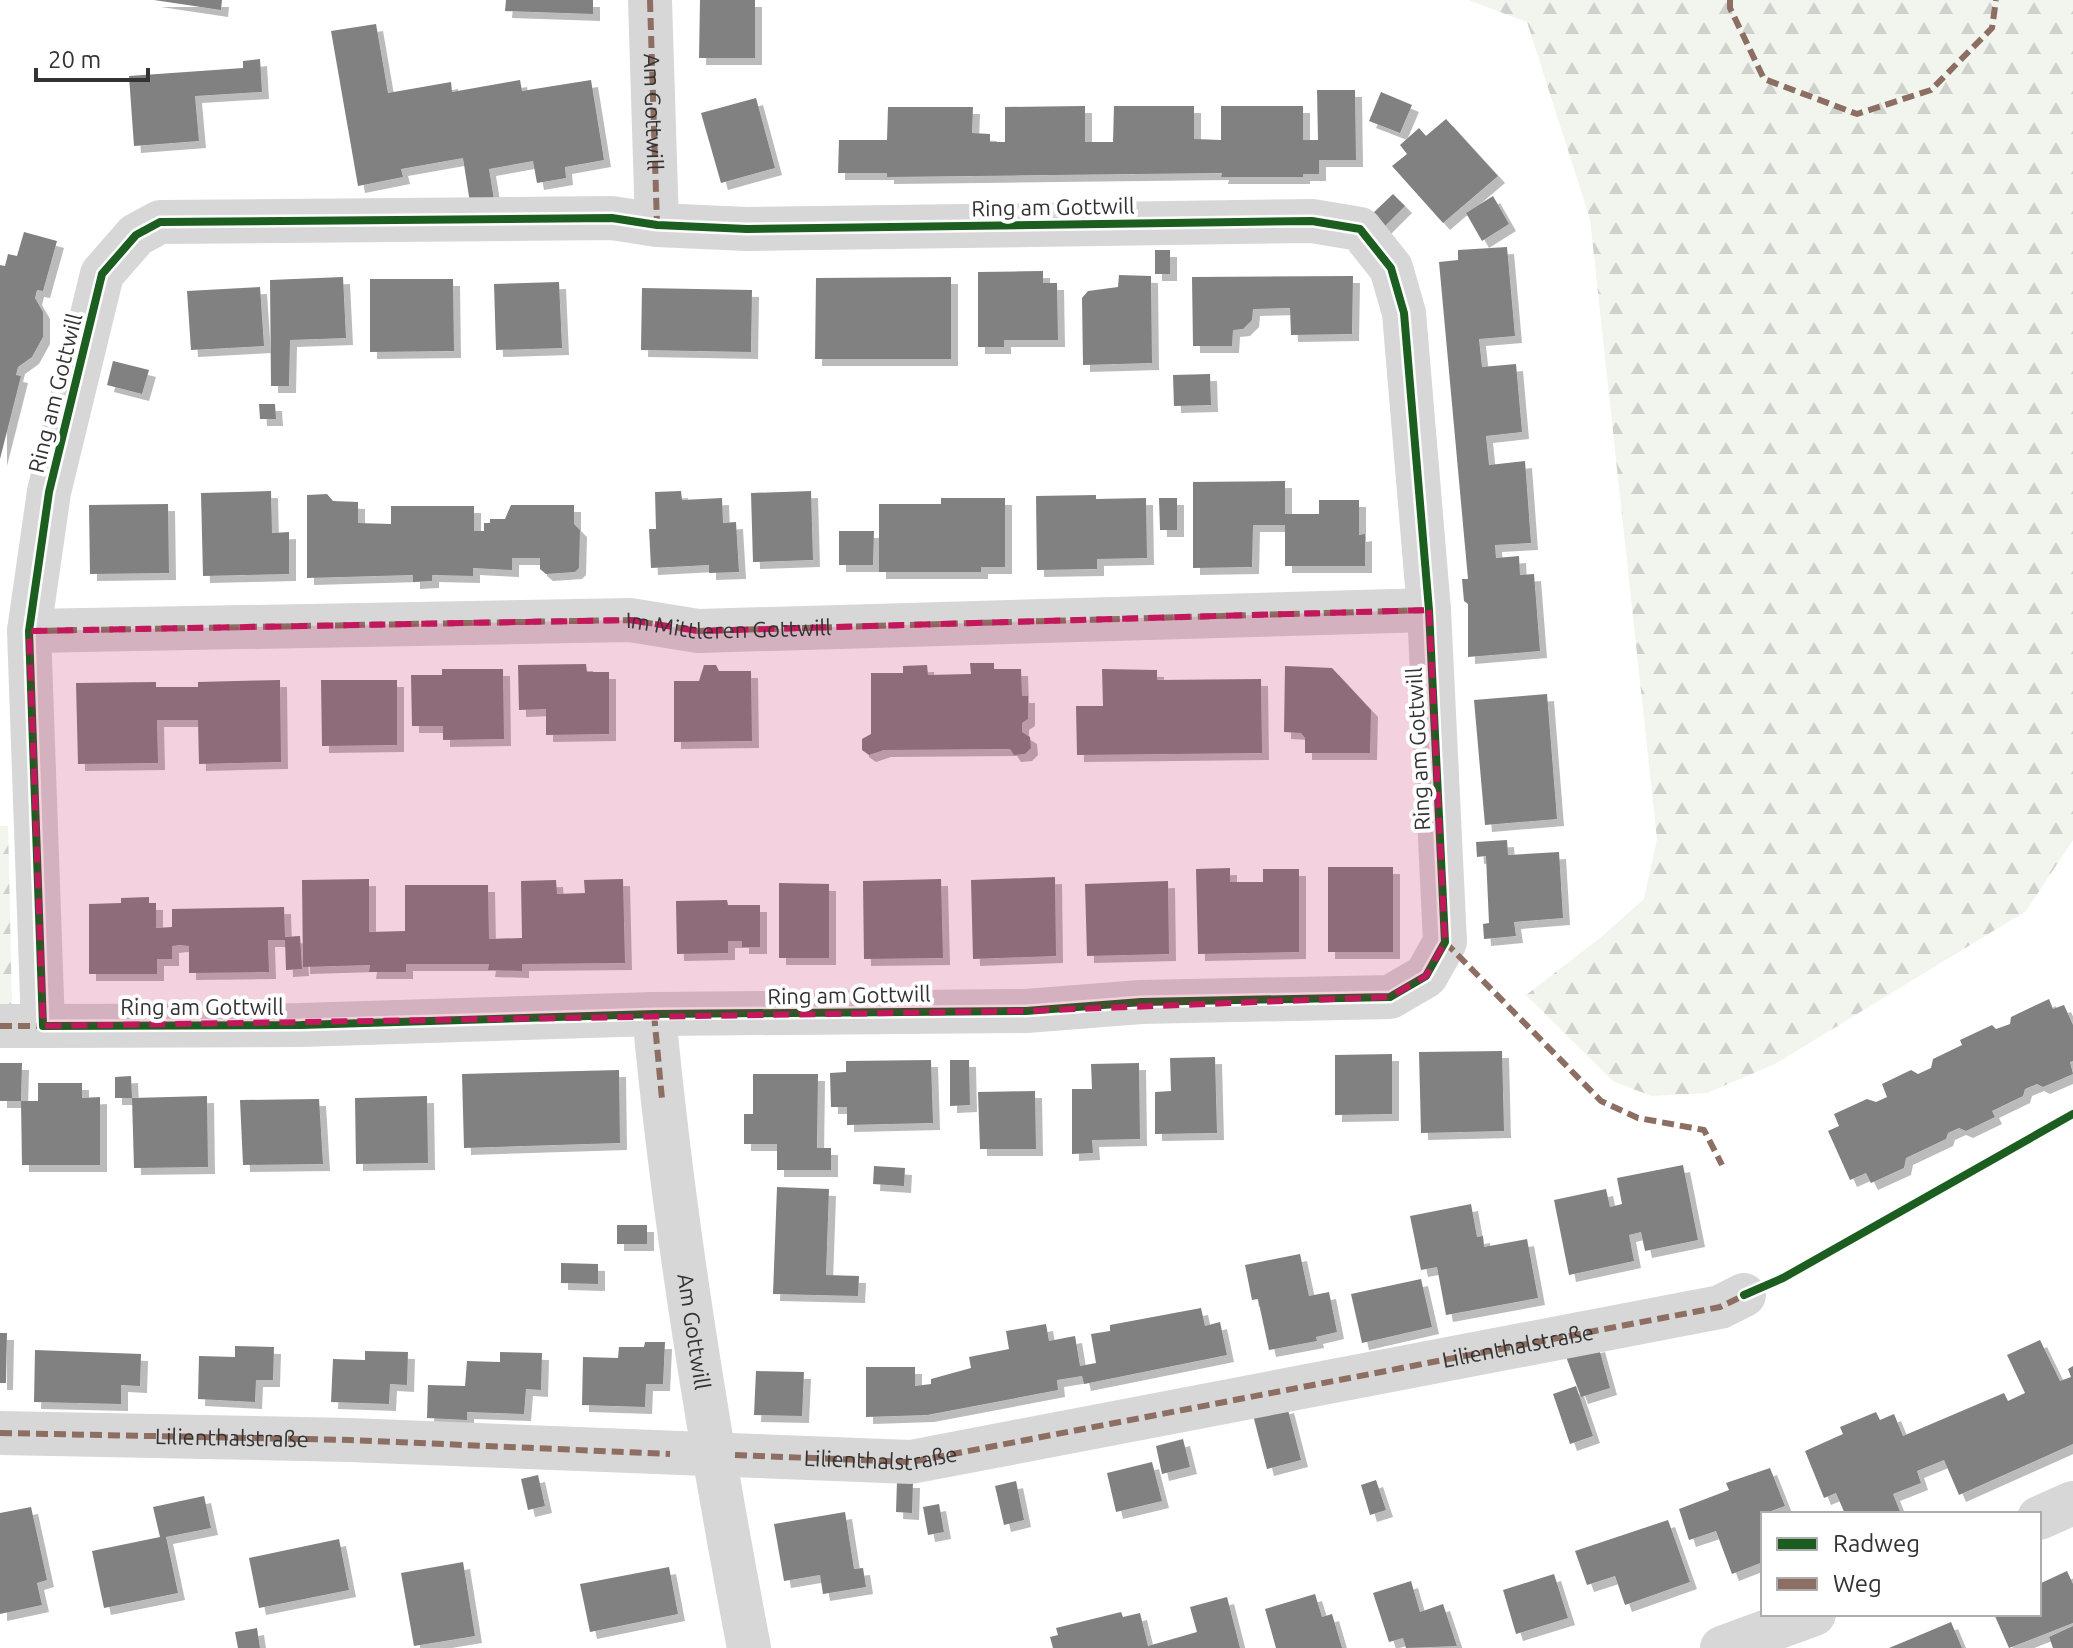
<svg xmlns="http://www.w3.org/2000/svg" width="2073" height="1648" viewBox="0 0 2073 1648" font-family="Ubuntu,sans-serif">
<style>
.forest{fill:url(#forest-firs)}
.building{fill:#818181;filter:url(#shadow)}
.lines{fill:none;stroke-linecap:round;stroke-linejoin:round}
.minor{stroke:#d7d7d7;stroke-width:44}
.quiet{stroke:#8d6e63;stroke-width:6;stroke-dasharray:12 6;stroke-linecap:butt}
.cycleway-casing{stroke:#fff;stroke-width:13}
.cycleway{stroke:#1b5e20;stroke-width:8}
.marked{fill:#c2185b;fill-opacity:0.2;stroke:#c2185b;stroke-width:6;stroke-dasharray:16 10;stroke-linejoin:round}
.labels{text-anchor:middle;stroke-width:8;stroke-linejoin:round;paint-order:stroke}
.street-label{font-size:22px;fill:#333;stroke:#fff}
</style>
<defs>
<pattern id="forest-firs" width="22" height="20" patternUnits="userSpaceOnUse" patternTransform="scale(2)"><rect width="22" height="20" fill="#f1f5ed"/><path d="M5 1l3.5 6h-7zM16 11l3.5 6h-7z" fill="#cfd2cc"/></pattern>
<filter id="shadow"><feDropShadow dx="7" dy="7" stdDeviation="0" flood-color="#0004"/></filter>
</defs>
<rect width="100%" height="100%" fill="#fff"/>
<g class="forest">
<path d="M1468,0H2073V840L2026,911L1775,1064L1707,1093L1652,1096L1614,1082L1526,995L1600,938L1644,899L1657,839L1590,219L1527,22Z"/>
<path d="M0,826H8L12,1005H0Z"/>
</g>
<g class="building">
<path d="M154,0H222L221,10Z"/>
<path d="M506,0H593V14L505,11Z"/>
<path d="M700,0H755V58H699Z"/>
<path d="M376,24L388,93L451,82L452,92L520,80L522,91L591,80L604,160L565,167L566,178L537,183L533,161L489,169L494,200L470,203L463,158L401,169L403,177L358,186L331,31Z"/>
<path d="M260,59L262,92L195,96L199,141L134,146L129,76L243,68V61Z"/>
<path d="M1317,90H1355L1356,160H1319V174H1303V177H1221L1222,173L887,177V173H838L839,140H887L888,107H973L972,133L990,134V142H1005V107L1085,106V142H1113L1114,106H1194V139L1221,140V106H1303V140H1318Z"/>
<path d="M1381,92L1412,105L1400,133L1369,121Z"/>
<path d="M756,98L775,168L721,183L701,113Z"/>
<path d="M1446,119L1498,176L1443,223L1392,166L1407,154L1400,145L1419,128L1426,136Z"/>
<path d="M1393,194L1405,206L1382,229L1370,216Z"/>
<path d="M1493,196L1509,224L1482,241L1466,213Z"/>
<path d="M24,232L57,241L43,291L37,290L35,298L43,312V337L32,357L18,367L16,375L21,376L0,459V265L5,266L8,254L17,256Z"/>
<path d="M1507,247L1515,336L1479,339L1482,367L1516,364L1522,432L1486,436L1489,465L1525,461L1531,543L1495,545L1496,558L1519,556L1520,575L1534,574L1540,651L1468,657V604L1464,601L1462,579H1468L1439,262L1458,260V250Z"/>
<rect x="1155" y="250" width="15" height="24"/>
<path d="M1043,271V283H1057L1058,340H1004V347H978V272Z"/>
<path d="M1119,275L1151,276L1152,363L1083,365L1082,298L1088,291L1118,287Z"/>
<path d="M1353,276L1352,334L1291,335L1290,308L1253,309L1252,320L1243,329L1233,330L1232,346H1193L1192,277Z"/>
<path d="M343,277L346,338L290,340L289,386H271L270,280Z"/>
<path d="M951,277V359H815L816,278Z"/>
<path d="M370,279H453L454,351L370,352Z"/>
<path d="M559,282L562,348L496,350L494,284Z"/>
<path d="M260,287L264,346L191,350L187,291Z"/>
<path d="M642,288L752,290L751,352L641,350Z"/>
<path d="M113,361L149,370L142,394L107,385Z"/>
<path d="M1210,374L1211,405L1174,406L1173,375Z"/>
<path d="M259,404H275L276,419H260Z"/>
<path d="M1285,481V514H1319V500H1359V535L1365,534V566H1285V525H1253L1252,567L1193,568V482Z"/>
<path d="M271,491L272,533L289,532V574L203,576L201,493Z"/>
<path d="M681,491L682,500L722,498L723,523L736,522L739,572L709,573V565L651,568L649,529H656L655,492Z"/>
<path d="M811,491L813,560L753,562L751,493Z"/>
<path d="M327,494L333,501L358,502V523L391,524V506H474V531H484V523H490V519H505L511,505H574V524L580,530L579,568L575,572L546,574L540,569V558H512V570L473,568V576L432,575V581L413,582V575L307,578V495Z"/>
<path d="M1096,495V499L1146,498L1147,558L1097,559V569L1037,570L1036,496Z"/>
<path d="M941,498H1005V567H981V572H879V504H941Z"/>
<path d="M1159,498H1177V530H1160Z"/>
<path d="M168,504L169,573L90,574L89,505Z"/>
<path d="M839,531H874L873,565H839Z"/>
<path d="M970,663H994V669H1021L1022,696H1028V719L1022,723V732L1030,737L1031,748L1025,754L1014,755L1010,749L884,750L869,755L862,750V739L871,734V673H903V666L927,665L928,675L971,674Z"/>
<path d="M586,664L587,672H609V734L546,735V709L519,710L518,665Z"/>
<path d="M704,665H716L719,671H751L752,741L674,742V681H699Z"/>
<path d="M1285,666L1332,668L1371,710L1370,753H1305V738L1301,733L1284,732Z"/>
<path d="M442,669H503L504,739L443,740V726H412L411,675H442Z"/>
<path d="M1102,669L1157,670V680L1261,679L1262,753L1077,755L1076,706H1103Z"/>
<path d="M280,680L281,762L199,764L198,720H157L158,763L78,764L76,683L156,682V687H198V682Z"/>
<path d="M321,680H397V745L322,746Z"/>
<path d="M1547,694L1557,819L1485,825L1474,700Z"/>
<path d="M1507,840L1508,855L1559,852L1563,918L1514,922L1516,936L1484,939L1483,924L1489,923L1486,856L1477,857L1476,842Z"/>
<rect x="1328" y="867" width="65" height="85"/>
<path d="M1230,868V882H1263V869H1299V952L1198,954L1196,869Z"/>
<path d="M1055,877L1056,956L973,959L971,880Z"/>
<path d="M369,879V932L405,931V885H488L489,939L522,938L521,881L556,880L557,894L585,893L584,880L623,879L625,963L522,964V971L488,970L489,964H406V972H369L370,965L303,967L302,880Z"/>
<path d="M941,879L943,958L864,959L863,881Z"/>
<path d="M1168,881L1169,954L1087,956L1085,884Z"/>
<path d="M779,883L829,884V958H779Z"/>
<path d="M149,897V903H156V928L172,927V909L284,907L285,937L300,936L302,969L286,970L285,940H268L269,972L189,973V946L180,945L172,946V959H157V974H89V904L121,903V898Z"/>
<path d="M727,900L728,905H760V947H742V941H728V953L677,954L676,901Z"/>
<path d="M2049,999L2053,1009L2064,1005L2073,1025V1061L2070,1062L2073,1074L2043,1087L2037,1084L2025,1089L2023,1096L1992,1111L1995,1117L1966,1131L1959,1128L1948,1133L1946,1139L1906,1158L1904,1168L1871,1183L1866,1173L1850,1180L1828,1131L1839,1126L1834,1114L1867,1099L1876,1102L1887,1097L1882,1084L1911,1070L1918,1074L1931,1068L1933,1059L1962,1045L1960,1040L1992,1025L1996,1029L2010,1024L2011,1017Z"/>
<path d="M1502,1051L1504,1131L1421,1133L1419,1052Z"/>
<path d="M1392,1054V1114L1335,1115V1055Z"/>
<path d="M1215,1057L1217,1133L1155,1134V1092L1171,1091L1170,1058Z"/>
<path d="M931,1060L933,1123L847,1125V1107H831L830,1073L846,1072V1061Z"/>
<path d="M950,1060H969L970,1105L950,1106Z"/>
<path d="M0,1063H22L21,1101H0Z"/>
<path d="M1139,1063L1140,1139L1092,1140L1093,1153L1072,1154V1089H1092L1091,1064Z"/>
<path d="M619,1070L620,1143L464,1148L462,1074Z"/>
<path d="M753,1074H818L817,1148H831V1170H777V1144H744V1114H753Z"/>
<path d="M131,1076L132,1098H115V1077Z"/>
<path d="M38,1083H82V1098L100,1097V1165H22L21,1101H38Z"/>
<path d="M1035,1091L1036,1149H980L978,1092Z"/>
<path d="M207,1096L208,1167L134,1168L132,1098Z"/>
<path d="M427,1096L428,1163L356,1164L355,1098Z"/>
<path d="M319,1099L323,1164L243,1165L240,1100Z"/>
<path d="M1683,1165L1698,1240L1645,1251L1641,1232L1629,1235L1634,1261L1569,1275L1554,1200L1606,1189L1610,1207L1622,1204L1617,1178Z"/>
<path d="M874,1166L905,1168L904,1186L873,1184Z"/>
<path d="M777,1187L829,1189L826,1275L859,1276L858,1296L773,1294Z"/>
<path d="M1471,1204L1477,1237L1483,1236L1484,1247L1527,1239L1538,1298L1446,1315L1437,1267L1421,1270L1410,1216Z"/>
<rect x="617" y="1225" width="30" height="19"/>
<path d="M1300,1254L1309,1296L1329,1292L1337,1332L1316,1337L1317,1341L1269,1350L1258,1299L1252,1300L1245,1265Z"/>
<path d="M561,1263L598,1264V1284L561,1283Z"/>
<path d="M1421,1279L1432,1327L1362,1343L1351,1294Z"/>
<path d="M1201,1308L1205,1326L1220,1322L1227,1355L1084,1384L1082,1376L1057,1380L1058,1390L927,1415L866,1417V1367H915V1386L931,1384V1379L971,1368L969,1357L1009,1349L1006,1331L1046,1324L1049,1341L1075,1336L1080,1366L1096,1363L1091,1334L1110,1331V1325Z"/>
<path d="M0,1333H7L6,1383H0Z"/>
<path d="M2040,1340L2060,1381L2071,1377L2068,1369L2073,1366V1444L1959,1495L1944,1460L1917,1471L1921,1483L1893,1494L1901,1514H1845L1836,1493L1824,1498L1805,1451L1843,1434L1840,1427L1876,1412L1880,1420L1894,1414L1903,1436L2004,1393L2008,1401L2025,1393L2007,1355Z"/>
<path d="M645,1342H665L663,1384H646L645,1407L582,1405L583,1357L618,1358L619,1347H644Z"/>
<path d="M1598,1345L1610,1388L1581,1397L1565,1354Z"/>
<path d="M235,1346L274,1347L273,1380H256L255,1402L198,1399L199,1356L235,1357Z"/>
<path d="M35,1350L141,1354L140,1386L121,1385V1404L34,1402Z"/>
<path d="M365,1351L408,1352L407,1385L390,1384L389,1404L331,1402L333,1359L365,1360Z"/>
<path d="M500,1352L542,1353L541,1390L526,1389L524,1414L467,1412V1420L427,1418L428,1385L465,1386L467,1361L500,1362Z"/>
<path d="M756,1371L804,1372L802,1416L754,1415Z"/>
<path d="M1576,1386L1593,1436L1570,1444L1553,1394Z"/>
<path d="M1287,1406L1301,1460L1267,1469L1253,1415Z"/>
<path d="M1183,1439L1190,1467L1162,1474L1156,1446Z"/>
<path d="M1152,1462L1162,1501L1116,1512L1107,1473Z"/>
<path d="M1770,1468L1785,1506L1763,1514V1562L1732,1574L1716,1531L1689,1540L1679,1509L1729,1490L1726,1483Z"/>
<path d="M538,1475L545,1506L528,1510L521,1479Z"/>
<path d="M1376,1480L1386,1510L1370,1515L1361,1485Z"/>
<path d="M897,1481H913L912,1513L896,1512Z"/>
<path d="M1016,1481L1024,1520L1004,1525L995,1486Z"/>
<path d="M204,1496L211,1528L166,1537L178,1593L104,1608L92,1551L160,1537L153,1507Z"/>
<path d="M939,1504L944,1532L928,1535L923,1507Z"/>
<path d="M31,1507L47,1580L37,1583L42,1605L0,1614V1513Z"/>
<path d="M845,1512L854,1569L863,1568L866,1587L823,1594L820,1575L784,1581L774,1524Z"/>
<path d="M1668,1520L1690,1582L1625,1605L1615,1576L1587,1585L1575,1551Z"/>
<path d="M339,1539L349,1590L259,1608L249,1558Z"/>
<path d="M463,1562L475,1636L414,1646L401,1573Z"/>
<path d="M669,1567L678,1614L590,1632L580,1584Z"/>
<path d="M2067,1571L2073,1584V1623L2009,1648L1994,1614H2039V1584Z"/>
<path d="M1554,1574L1568,1618L1516,1634L1503,1590Z"/>
<path d="M1411,1581L1420,1612L1443,1604L1457,1646L1406,1648L1403,1638L1389,1642L1373,1593Z"/>
<path d="M1315,1594L1322,1617L1332,1614L1342,1648H1276L1265,1609Z"/>
<path d="M1227,1597L1240,1648H1053L1050,1637L1058,1635L1056,1628L1121,1612L1123,1617L1140,1613L1148,1646L1197,1632L1190,1607Z"/>
<path d="M1951,1622L1962,1648H1889L1913,1638Z"/>
<path d="M2073,1626V1648H2053L2049,1637Z"/>
<path d="M257,1628L260,1648H238L235,1632Z"/>
</g>
<g class="lines">
<g class="minor">
<path id="s1" d="M650,0L657,225"/>
<path d="M612,218L657,225L747,229L1312,221L1360,229L1391,268L1404,313L1429,610L1445,942L1426,976L1390,997L1141,1002L1026,1011L654,1014L301,1025L43,1026L29,631L49,492L102,274L136,235L160,222Z"/>
<path id="s2" d="M29,631L630,620L698,631L1429,610"/>
<path id="s3" d="M654,1014C674,1227 709,1438 749,1648"/>
<path d="M0,1026H43"/>
<path d="M0,1433L350,1440L911,1462L1720,1307L1744,1295"/>
<path d="M2039,1518L2073,1503"/>
<path d="M1722,1648L1814,1614"/>
</g>
<g class="quiet">
<path d="M650,0L657,225"/>
<path d="M1730,0V8L1764,79L1857,114L1931,90L1992,28L1996,0"/>
<path d="M29,631L630,620L698,631L1429,610"/>
<path d="M1445,942L1601,1101L1638,1118L1704,1130L1722,1165"/>
<path d="M654,1014L662,1099"/>
<path d="M0,1026H43"/>
<path id="s4" d="M0,1433L350,1440L670,1454"/>
<path id="s5" d="M735,1455L911,1462L1720,1307L1749,1293"/>
</g>
<defs>
<g id="cycleway">
<path d="M612,218L657,225L747,229L1312,221L1360,229L1391,268L1404,313L1429,610L1445,942L1426,976L1390,997L1141,1002L1026,1011L654,1014L301,1025L43,1026L29,631L49,492L102,274L136,235L160,222Z"/>
<path d="M1744,1295L1783,1278L2073,1114"/>
</g>
</defs>
<use href="#cycleway" class="cycleway-casing"/>
<use href="#cycleway" class="cycleway"/>
</g>
<path class="marked" d="M1429,610L1445,942L1426,976L1390,997L1026,1011L43,1026L29,631L630,620L698,631Z"/>
<g class="labels">
<g class="street-label">
<text dy="8" stroke="none"><textPath href="#s1" startOffset="112">Am Gottwill</textPath></text>
<text transform="translate(1053 207) rotate(-1)" y="8">Ring am Gottwill</text>
<text transform="translate(55 393) rotate(-76)" y="8">Ring am Gottwill</text>
<text dy="8" stroke="none"><textPath href="#s2" startOffset="700">Im Mittleren Gottwill</textPath></text>
<text transform="translate(1418 749) rotate(-93)" y="8">Ring am Gottwill</text>
<text transform="translate(849 995) rotate(-1)" y="8">Ring am Gottwill</text>
<text x="202" y="1015">Ring am Gottwill</text>
<text dy="8" stroke="none"><textPath href="#s3" startOffset="320">Am Gottwill</textPath></text>
<text dy="8" stroke="none"><textPath href="#s5" startOffset="794">Lilienthalstraße</textPath></text>
<text dy="8" stroke="none"><textPath href="#s4" startOffset="232">Lilienthalstraße</textPath></text>
<text dy="8" stroke="none"><textPath href="#s5" startOffset="146">Lilienthalstraße</textPath></text>
</g>
</g>
<rect x="1761" y="1512" width="280" height="104" fill="#ffffff" stroke="#adadad" stroke-width="2"/>
<rect x="1777" y="1538" width="40" height="12" fill="#1b5e20" stroke="#adadad" stroke-width="2"/>
<text x="1833" y="1552" font-size="24" fill="#333333">Radweg</text>
<rect x="1777" y="1578" width="40" height="12" fill="#8d6e63" stroke="#adadad" stroke-width="2"/>
<text x="1833" y="1592" font-size="24" fill="#333333">Weg</text>
<path d="M36 68v12h112v-12" fill="none" stroke="#333333" stroke-width="4"/>
<text x="48" y="68" font-size="24" fill="#333333" stroke="#ffffff" stroke-width="6" paint-order="stroke">20 m</text>
</svg>
